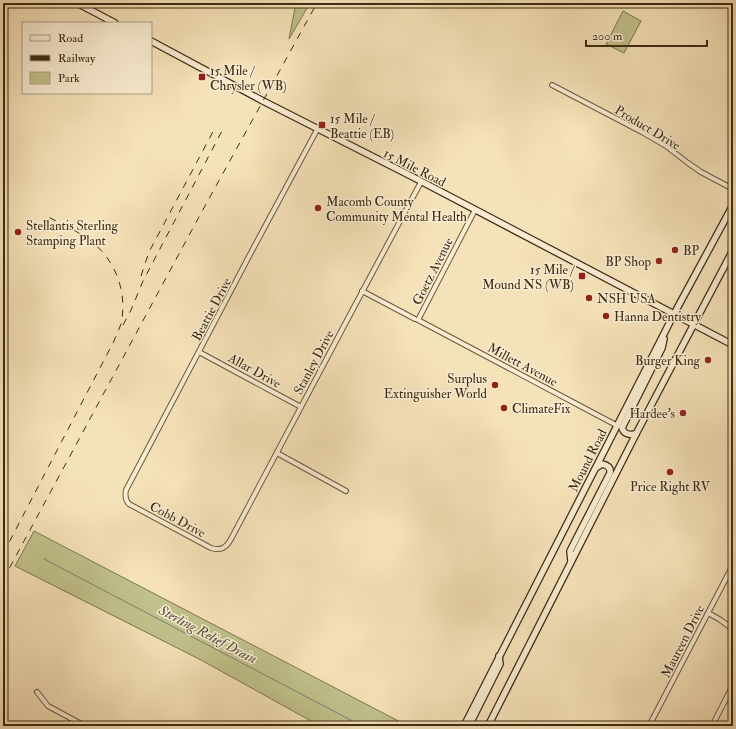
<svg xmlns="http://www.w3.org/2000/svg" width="736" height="729" viewBox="0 0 736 729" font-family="'IM FELL Double Pica',serif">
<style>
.green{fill:#c1c28c;stroke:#7e7650}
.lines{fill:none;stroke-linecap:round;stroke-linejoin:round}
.stream{stroke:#7a8178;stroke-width:1}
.street-casing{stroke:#6a593c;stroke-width:6}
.secondary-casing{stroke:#3c2b13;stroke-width:8}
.street{stroke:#f9ecd2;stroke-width:4}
.secondary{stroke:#f9ecd2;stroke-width:5.5}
.rail{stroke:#3c2b13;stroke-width:1;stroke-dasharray:7 7;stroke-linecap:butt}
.poi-dot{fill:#8f2418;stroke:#f9ecd2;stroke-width:1.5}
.labels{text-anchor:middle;stroke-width:3;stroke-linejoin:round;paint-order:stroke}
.poi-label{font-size:13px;fill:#3c2b13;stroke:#f9ecd2;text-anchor:start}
.street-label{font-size:13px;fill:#3c2b13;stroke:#f9ecd2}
.water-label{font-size:14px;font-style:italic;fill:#564f3d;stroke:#f9ecd2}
</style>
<rect width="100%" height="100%" fill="#f6e2b9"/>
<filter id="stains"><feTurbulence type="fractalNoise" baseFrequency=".005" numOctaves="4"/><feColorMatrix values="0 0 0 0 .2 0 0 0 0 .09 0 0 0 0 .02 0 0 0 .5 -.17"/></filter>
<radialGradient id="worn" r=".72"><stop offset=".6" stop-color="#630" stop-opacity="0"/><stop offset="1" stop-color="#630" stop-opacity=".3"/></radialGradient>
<g class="green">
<path d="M296,3H310L289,39Z"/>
<path d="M623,11L641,21L624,53L606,44Z"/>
<path d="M34,531L408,726H320L201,660L15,566Z"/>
</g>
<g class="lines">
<path class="stream" d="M44,559L362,726"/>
<defs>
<g id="street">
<path d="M552,85L642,132L666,146L688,163L701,172L733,189"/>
<path d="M318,128L255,245L126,490C125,495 125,500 129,504L211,548C221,551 226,548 231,539L353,309L421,182"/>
<path d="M475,210L418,320L618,426"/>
<path d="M362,291L415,319"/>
<path d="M199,352L301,407"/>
<path d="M277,453L346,491"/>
<path d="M708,613L719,619L733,629"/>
<path d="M37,692L48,706L85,726"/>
<path d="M649,726L733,565"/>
<path d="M712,726L733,685"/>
</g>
<g id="secondary">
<path d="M77,3L115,23"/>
<path d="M151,41L263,101L411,176L733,345"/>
<path d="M636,434C630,435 624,435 622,428L662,348L664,339"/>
<path d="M571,561L570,551L610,473C611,467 607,465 602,464L596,468"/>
<path d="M464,726L674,314L733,205"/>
<path d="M472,726L471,722L500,664L499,656"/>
<path d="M488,726L636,434L733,250"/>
</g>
</defs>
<use href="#street" class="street-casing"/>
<use href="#secondary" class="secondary-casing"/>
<use href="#street" class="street"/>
<use href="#secondary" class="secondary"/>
<g class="rail">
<path d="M141,276L149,252L216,126"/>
<path d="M123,325L131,310L143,281L222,131"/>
<path d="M3,554L114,341C116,335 119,330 121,324C128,292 115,258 89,240C76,230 60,223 46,216"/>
<path d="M3,580L200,215L317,3"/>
</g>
</g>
<g class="poi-dot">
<rect x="198" y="73" width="8" height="8" rx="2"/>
<rect x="318" y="121" width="8" height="8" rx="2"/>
<circle cx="318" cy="208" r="4"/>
<circle cx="18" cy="232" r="4"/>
<circle cx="675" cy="250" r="4"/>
<circle cx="659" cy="261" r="4"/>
<rect x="578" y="272" width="8" height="8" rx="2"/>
<circle cx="589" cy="298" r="4"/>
<circle cx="606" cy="316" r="4"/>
<circle cx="708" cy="360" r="4"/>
<circle cx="495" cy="385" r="4"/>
<circle cx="504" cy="408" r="4"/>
<circle cx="683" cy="413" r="4"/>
<circle cx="670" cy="472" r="4"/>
</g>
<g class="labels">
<g class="poi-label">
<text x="210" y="75">15 Mile /<tspan x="210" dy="15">Chrysler (WB)</tspan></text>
<text x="330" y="123">15 Mile /<tspan x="330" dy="15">Beattie (EB)</tspan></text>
<text x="326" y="206">Macomb County<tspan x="326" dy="15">Community Mental Health</tspan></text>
<text x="26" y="230">Stellantis Sterling<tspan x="26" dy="15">Stamping Plant</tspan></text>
<text x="683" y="255">BP</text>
<text x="651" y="266" text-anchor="end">BP Shop</text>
<text x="574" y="274" text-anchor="end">15 Mile /<tspan x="574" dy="15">Mound NS (WB)</tspan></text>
<text x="597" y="303">NSH USA</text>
<text x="614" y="321">Hanna Dentistry</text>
<text x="700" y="365" text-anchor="end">Burger King</text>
<text x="487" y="383" text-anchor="end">Surplus<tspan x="487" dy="15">Extinguisher World</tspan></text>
<text x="512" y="413">ClimateFix</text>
<text x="675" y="418" text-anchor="end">Hardee's</text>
<text x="670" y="491" text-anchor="middle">Price Right RV</text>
</g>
<g class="street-label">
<text transform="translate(648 127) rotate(31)" y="5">Product Drive</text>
<text transform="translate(415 167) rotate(27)" y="5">15 Mile Road</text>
<text transform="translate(432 271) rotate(-63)" y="5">Goetz Avenue</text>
<text transform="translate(211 309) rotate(-62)" y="5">Beattie Drive</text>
<text transform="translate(313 362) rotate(-62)" y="5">Stanley Drive</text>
<text transform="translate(523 364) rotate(28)" y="5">Millett Avenue</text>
<text transform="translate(255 370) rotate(29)" y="5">Allar Drive</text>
<text transform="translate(587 460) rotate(-63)" y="5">Mound Road</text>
<text transform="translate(178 519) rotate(28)" y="5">Cobb Drive</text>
<text transform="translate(682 641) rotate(-63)" y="5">Maureen Drive</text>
</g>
<g class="water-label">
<text transform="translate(208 634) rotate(28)" y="5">Sterling Relief Drain</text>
</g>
</g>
<rect width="736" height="729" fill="none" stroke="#f6e2b9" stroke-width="16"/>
<rect x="4" y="4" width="728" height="721" fill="none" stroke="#3c2b13" stroke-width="2"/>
<rect x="8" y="8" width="720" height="713" fill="none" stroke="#3c2b13"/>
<rect x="22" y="22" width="130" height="72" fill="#f9ecd2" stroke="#ad9f86"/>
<rect x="30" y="35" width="20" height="6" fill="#f9ecd2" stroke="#ad9f86"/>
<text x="58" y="42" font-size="12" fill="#3c2b13">Road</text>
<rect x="30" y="55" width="20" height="6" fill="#3c2b13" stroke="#ad9f86"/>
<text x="58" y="62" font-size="12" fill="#3c2b13">Railway</text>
<rect x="30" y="72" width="20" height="12" fill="#c1c28c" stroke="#ad9f86"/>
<text x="58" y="82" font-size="12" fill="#3c2b13">Park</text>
<path d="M586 40v6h121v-6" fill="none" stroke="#3c2b13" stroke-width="2"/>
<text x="592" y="40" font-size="12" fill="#3c2b13" stroke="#f9ecd2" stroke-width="3" paint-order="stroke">200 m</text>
<rect width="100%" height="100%" filter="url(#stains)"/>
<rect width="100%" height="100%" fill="url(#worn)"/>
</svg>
